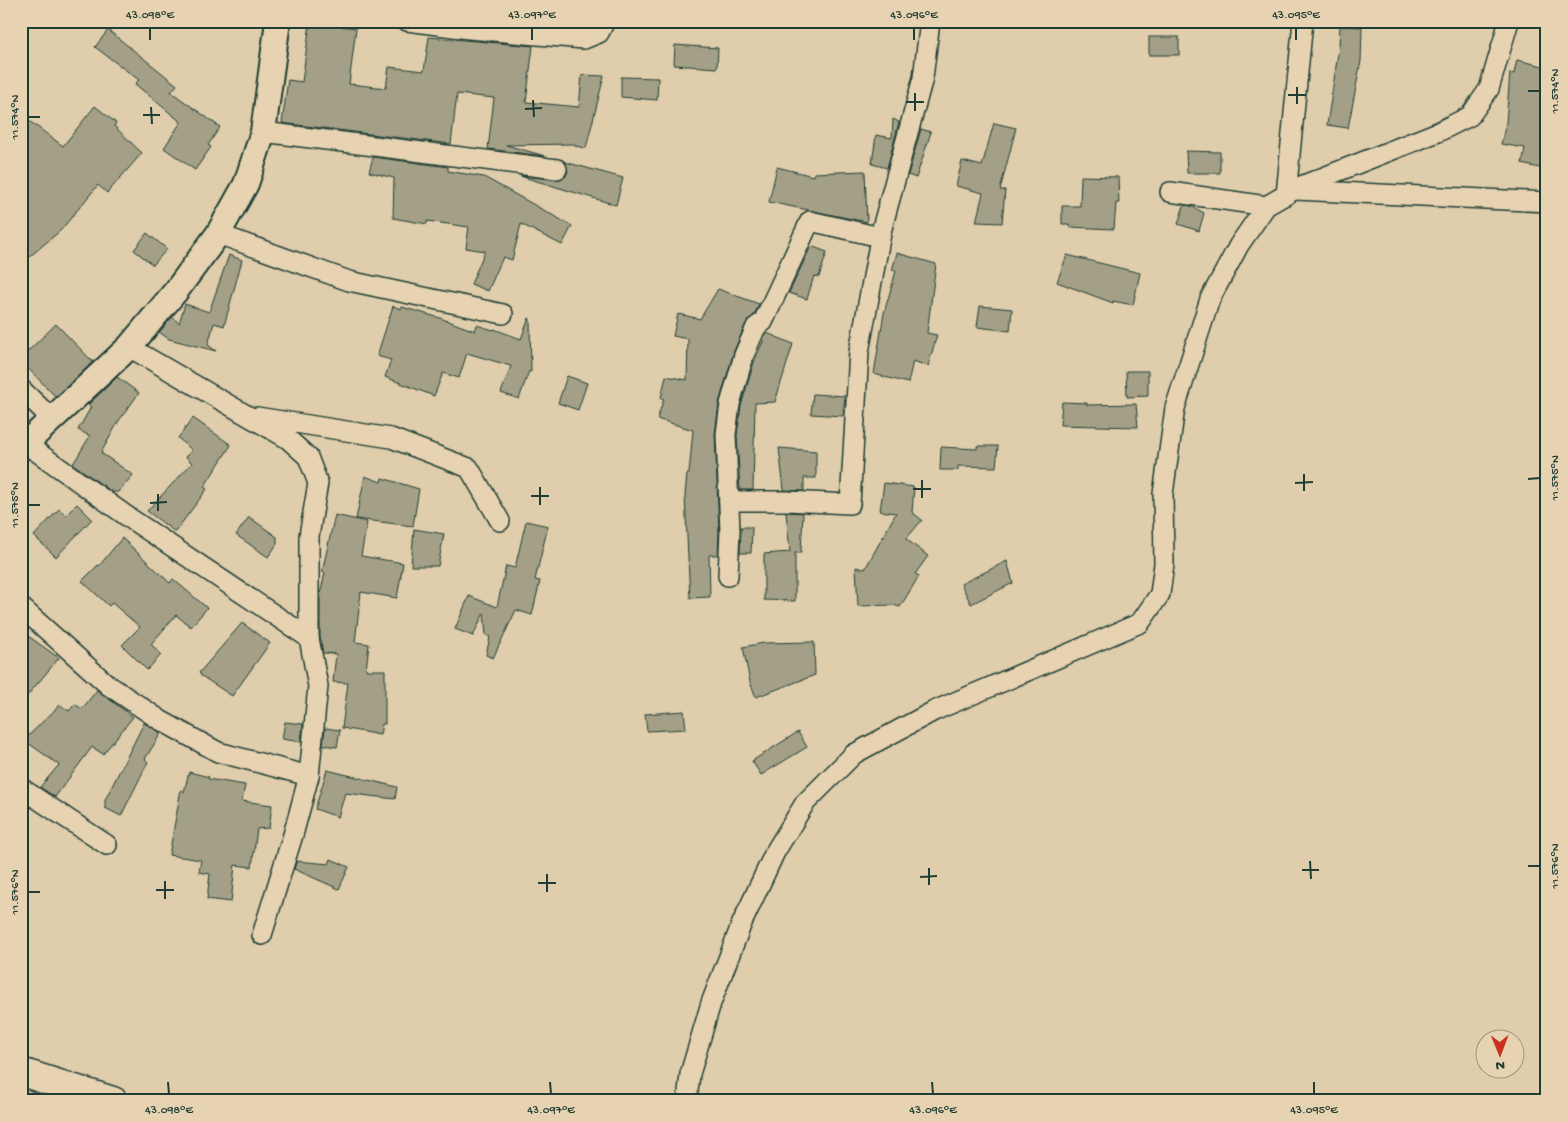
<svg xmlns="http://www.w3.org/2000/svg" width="1568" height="1122" viewBox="0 0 1568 1122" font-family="'Gochi Hand',sans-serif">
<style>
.building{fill:#a3a087;stroke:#1f3d34}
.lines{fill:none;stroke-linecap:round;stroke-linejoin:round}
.minor-casing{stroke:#1f3d34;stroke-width:22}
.tertiary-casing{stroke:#1f3d34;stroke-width:28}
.trunk-casing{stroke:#1f3d34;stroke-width:31}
.minor{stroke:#e7d3b1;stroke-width:19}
.tertiary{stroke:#e7d3b1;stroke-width:24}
.trunk{stroke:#e7d3b1;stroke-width:28}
.ticks{fill:none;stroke:#1f3d34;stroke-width:2}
.neatline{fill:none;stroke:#1f3d34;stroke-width:2}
.ticks-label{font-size:12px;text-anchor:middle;fill:#1f3d34}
</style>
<rect width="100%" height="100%" fill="#dfcdac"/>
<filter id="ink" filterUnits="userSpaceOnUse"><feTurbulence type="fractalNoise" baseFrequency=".02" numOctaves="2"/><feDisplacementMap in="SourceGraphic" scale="10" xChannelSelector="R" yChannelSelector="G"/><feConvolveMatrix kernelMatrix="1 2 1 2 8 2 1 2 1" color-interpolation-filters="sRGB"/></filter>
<g filter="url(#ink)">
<g class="building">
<path d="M310,23L356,28L349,84L386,88L389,67L424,71L429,37L533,46L526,102L579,107L582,75L604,76L586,148L575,146V144L506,145L545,156L488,149L494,98L457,94L451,144L282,123L288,80L302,82Z"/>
<path d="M1340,26L1362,27L1361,61L1348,128L1327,125L1339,47Z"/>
<path d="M108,30L177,85L171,92L220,127L208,145L211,147L195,170L164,148L181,122L135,84L139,80L95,47Z"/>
<rect x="1149" y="37" width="30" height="18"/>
<path d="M675,45L718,48L717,68L674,65Z"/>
<path d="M1517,60L1547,67V157L1544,169L1522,164L1525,148L1501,144L1506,123L1510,73L1514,74Z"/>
<path d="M621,77L658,78L657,100L621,97Z"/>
<path d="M95,106L116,123L114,126L142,153L107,193L98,185L61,230L21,264V115L63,146Z"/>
<path d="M893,119L899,122L887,168L872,164L876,135L892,138Z"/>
<path d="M994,123L1016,128L1000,190H1005L1002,223L976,222L983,193L956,186L962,161L982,166Z"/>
<path d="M921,129L931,132L916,178L908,175Z"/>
<path d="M1186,151L1220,152V173H1187Z"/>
<path d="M373,157L448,167V171L484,177L572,226L562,245L521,224L512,260L503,257L488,291L471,284L485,251L466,248L469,227L427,221V224L393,218L394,178L369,172Z"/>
<path d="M565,162L623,178L616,205L520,176L561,180L566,176L568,171Z"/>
<path d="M777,167L813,176L814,173L865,171L867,222L769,202Z"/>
<path d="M1081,176L1118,177L1119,203H1116L1114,229L1069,227V224H1062V206H1080Z"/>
<path d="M1184,205L1191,206L1204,213L1199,231L1178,224Z"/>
<path d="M147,233L167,249L153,265L134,250Z"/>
<path d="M811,246L827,252L819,277L814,276L807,299L789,293Z"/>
<path d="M897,253L936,264L927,333L937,335L928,366L913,361L908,383L874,374L884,313L896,271L892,270Z"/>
<path d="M229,255L242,260L224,326L214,323L208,345L216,351L169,339L159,332L172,317L179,323L185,304L209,312Z"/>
<path d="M1067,255L1140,273L1133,305L1113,301V303L1057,282Z"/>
<path d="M718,289L759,304L754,315L746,323L734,351L719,403L715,434L719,531L718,555H709L710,597L690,598L685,495L687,474H689L693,430L657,419L664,399L661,398L666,376L687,380L688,339L673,336L678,314L700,319Z"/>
<path d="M393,306L401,309L402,307L440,318L475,331L477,325L493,330L494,329L521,339L529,318L530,319L531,372L529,371L519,399L501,393L511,366L467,353L459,378L443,373L434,396L385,377L391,360L377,356Z"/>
<path d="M980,306L1012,309L1010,331L977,327Z"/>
<path d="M56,324L93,362L56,397L21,361V358Z"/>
<path d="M767,333L793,344L775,402L755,403L753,490H740L737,435L741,406L755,359Z"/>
<path d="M1126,371H1148V396L1127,397Z"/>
<path d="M567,376L587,383L578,410L558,403Z"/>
<path d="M117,377L139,393L118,422L101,453L133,475L118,492H112L73,464L90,436L78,430L91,407L88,405Z"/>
<path d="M813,394L845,396L843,416L811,414Z"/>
<path d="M1062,402L1087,403V405L1136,404L1138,427L1060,425Z"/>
<path d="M193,418L231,445L204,487L207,489L175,532L147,511L192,463L186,457L192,450L178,438Z"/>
<path d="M977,446H998L996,467L958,466V470H940L941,447L977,449Z"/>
<path d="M779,448L816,451V478H804V491L784,490Z"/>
<path d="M365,476L381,482L382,478L419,489L413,526L356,519Z"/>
<path d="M884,483L914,487L912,512L922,520L906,539L928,556L915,574L919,576L900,607L893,605L858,606L856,567L865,569L896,513L880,511Z"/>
<path d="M77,504L92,519L56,557L34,536L59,509L66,515Z"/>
<path d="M786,512L803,513L801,553H795V601L764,600V554L790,552Z"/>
<path d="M335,515L367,522L361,556L403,563L397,598L361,592L355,642L369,644L366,670H385V724H382L380,735L342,728L348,683L333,682L336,654L323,653L320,637V595L325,573L322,572Z"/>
<path d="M249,517L277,537V544L268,557L236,535Z"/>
<path d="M526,521L548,526L535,580L540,581L532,615L516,610L493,658L486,655L490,637L486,635L484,613L473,636L455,629L469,596L497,607L506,566L515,568Z"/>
<path d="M741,527H752L751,553H740Z"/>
<path d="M414,529L444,534L438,566H411Z"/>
<path d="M122,538L170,583L173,579L207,608L191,627L176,615L151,644L161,655L147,670L122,645L140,627L112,603L109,606L82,581L98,565L99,566Z"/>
<path d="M1007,561L1013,583L971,604L961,584Z"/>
<path d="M242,623L270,643L232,696L200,675L201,674L199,673Z"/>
<path d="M21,631L59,658L21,703Z"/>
<path d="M814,642L815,675L756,697L750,682L743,647L764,643Z"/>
<path d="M97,690L133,717L103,754L92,747L55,797L40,787L59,765L24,740L60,705L69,711L75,704L82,709Z"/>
<path d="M684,711L686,729L647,731L645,714Z"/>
<path d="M285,722L303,724L301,742L282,739Z"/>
<path d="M144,723L161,733L145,759L148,762L121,816L105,808V800Z"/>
<path d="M325,728L340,730L337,747L323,745Z"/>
<path d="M798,732L807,747L761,775L752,761Z"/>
<path d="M327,770L397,787L395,799L345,793L338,817L315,809Z"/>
<path d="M189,772L209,777L208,779L245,785L242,801L272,805L269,828L257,829L252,867L235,865L231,902L207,899L210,874L199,872L201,860L169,855L181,789L184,792Z"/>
<path d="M331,859L349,867L339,889L294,869L297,861L329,864Z"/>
</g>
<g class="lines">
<defs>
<g id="minor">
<path d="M407,21L469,29L584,39L599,33L605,21"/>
<path d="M263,132L557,169"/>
<path d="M1296,190L1547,202"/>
<path d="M1170,192L1266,206"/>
<path d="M1286,195L1303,21"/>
<path d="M218,234L349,281L503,314"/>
<path d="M129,347L288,439L308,457L318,483L309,536V638L318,686L309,776L293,835L262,935"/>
<path d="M21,389L52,419"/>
<path d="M257,417L391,438L469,468L500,521"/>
<path d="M26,444L128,517L309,638"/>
<path d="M729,501H787L850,504L859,352L882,228L923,78L930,21"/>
<path d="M728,576L730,531L726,434L730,404L744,355L756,327L763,322L810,221L880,237"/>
<path d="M21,607L108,685L160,720L218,752L309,776"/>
<path d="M21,788L107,845"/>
<path d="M687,1101L690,1074L711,1003L742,923L775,852L805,803L854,754L934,711L1140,623L1160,594L1164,564L1163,494L1175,408L1210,299L1239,245L1266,206L1301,186L1438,132L1470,116L1489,89L1509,21"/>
</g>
<path id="tertiary" d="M21,448L129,347L176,291L218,234L246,184L263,132L278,21"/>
<path id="trunk" d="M21,1072L113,1101"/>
</defs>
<use href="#minor" class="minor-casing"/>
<use href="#tertiary" class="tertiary-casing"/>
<use href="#trunk" class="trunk-casing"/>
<use href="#minor" class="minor"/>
<use href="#tertiary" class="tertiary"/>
<use href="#trunk" class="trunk"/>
</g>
</g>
<path class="ticks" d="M150,28V40M532,28V40M914,28V40M1296,28V40M1297,87V104M1528,91H1540M915,93V111M1288,95H1306M533,100L534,117M906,102H924M151,107L152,124M525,109L542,108M143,115H160M28,117H40M1304,474V491M1528,479L1540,478M922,480V498M1295,483L1313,482M540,487V505M913,489H931M158,494V511M531,496H549M150,503L167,502M28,505H40M1310,861L1311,879M1528,866H1540M929,868V885M1302,870H1319M547,874V892M920,877L937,876M165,881V899M538,883H556M156,890H174M28,892H40M168,1082L169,1094M550,1082L551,1094M932,1082L933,1094M1314,1082V1094"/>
<rect width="1568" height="1122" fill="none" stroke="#e7d3b1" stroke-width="55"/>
<g transform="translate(1500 1054) rotate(179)"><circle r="24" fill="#e7d3b1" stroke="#97977f"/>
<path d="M0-4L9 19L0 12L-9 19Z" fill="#c8321e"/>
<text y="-8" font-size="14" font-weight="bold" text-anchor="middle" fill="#1f3d34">N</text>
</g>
<rect x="28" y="28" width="1512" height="1066" class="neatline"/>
<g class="ticks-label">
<text x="150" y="18">43.098°E</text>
<text x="532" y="18">43.097°E</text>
<text x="914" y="18">43.096°E</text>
<text x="1296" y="18">43.095°E</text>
<text transform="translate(1554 91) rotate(-90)" y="4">11.574°N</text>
<text transform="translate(14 117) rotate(-90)" y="4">11.574°N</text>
<text transform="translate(1554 478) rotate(-90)" y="4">11.575°N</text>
<text transform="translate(14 505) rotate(-90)" y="4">11.575°N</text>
<text transform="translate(1554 866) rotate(-90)" y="4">11.576°N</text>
<text transform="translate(14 892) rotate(-90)" y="4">11.576°N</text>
<text x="169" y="1113">43.098°E</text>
<text x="551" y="1113">43.097°E</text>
<text x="933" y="1113">43.096°E</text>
<text x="1314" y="1113">43.095°E</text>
</g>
</svg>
